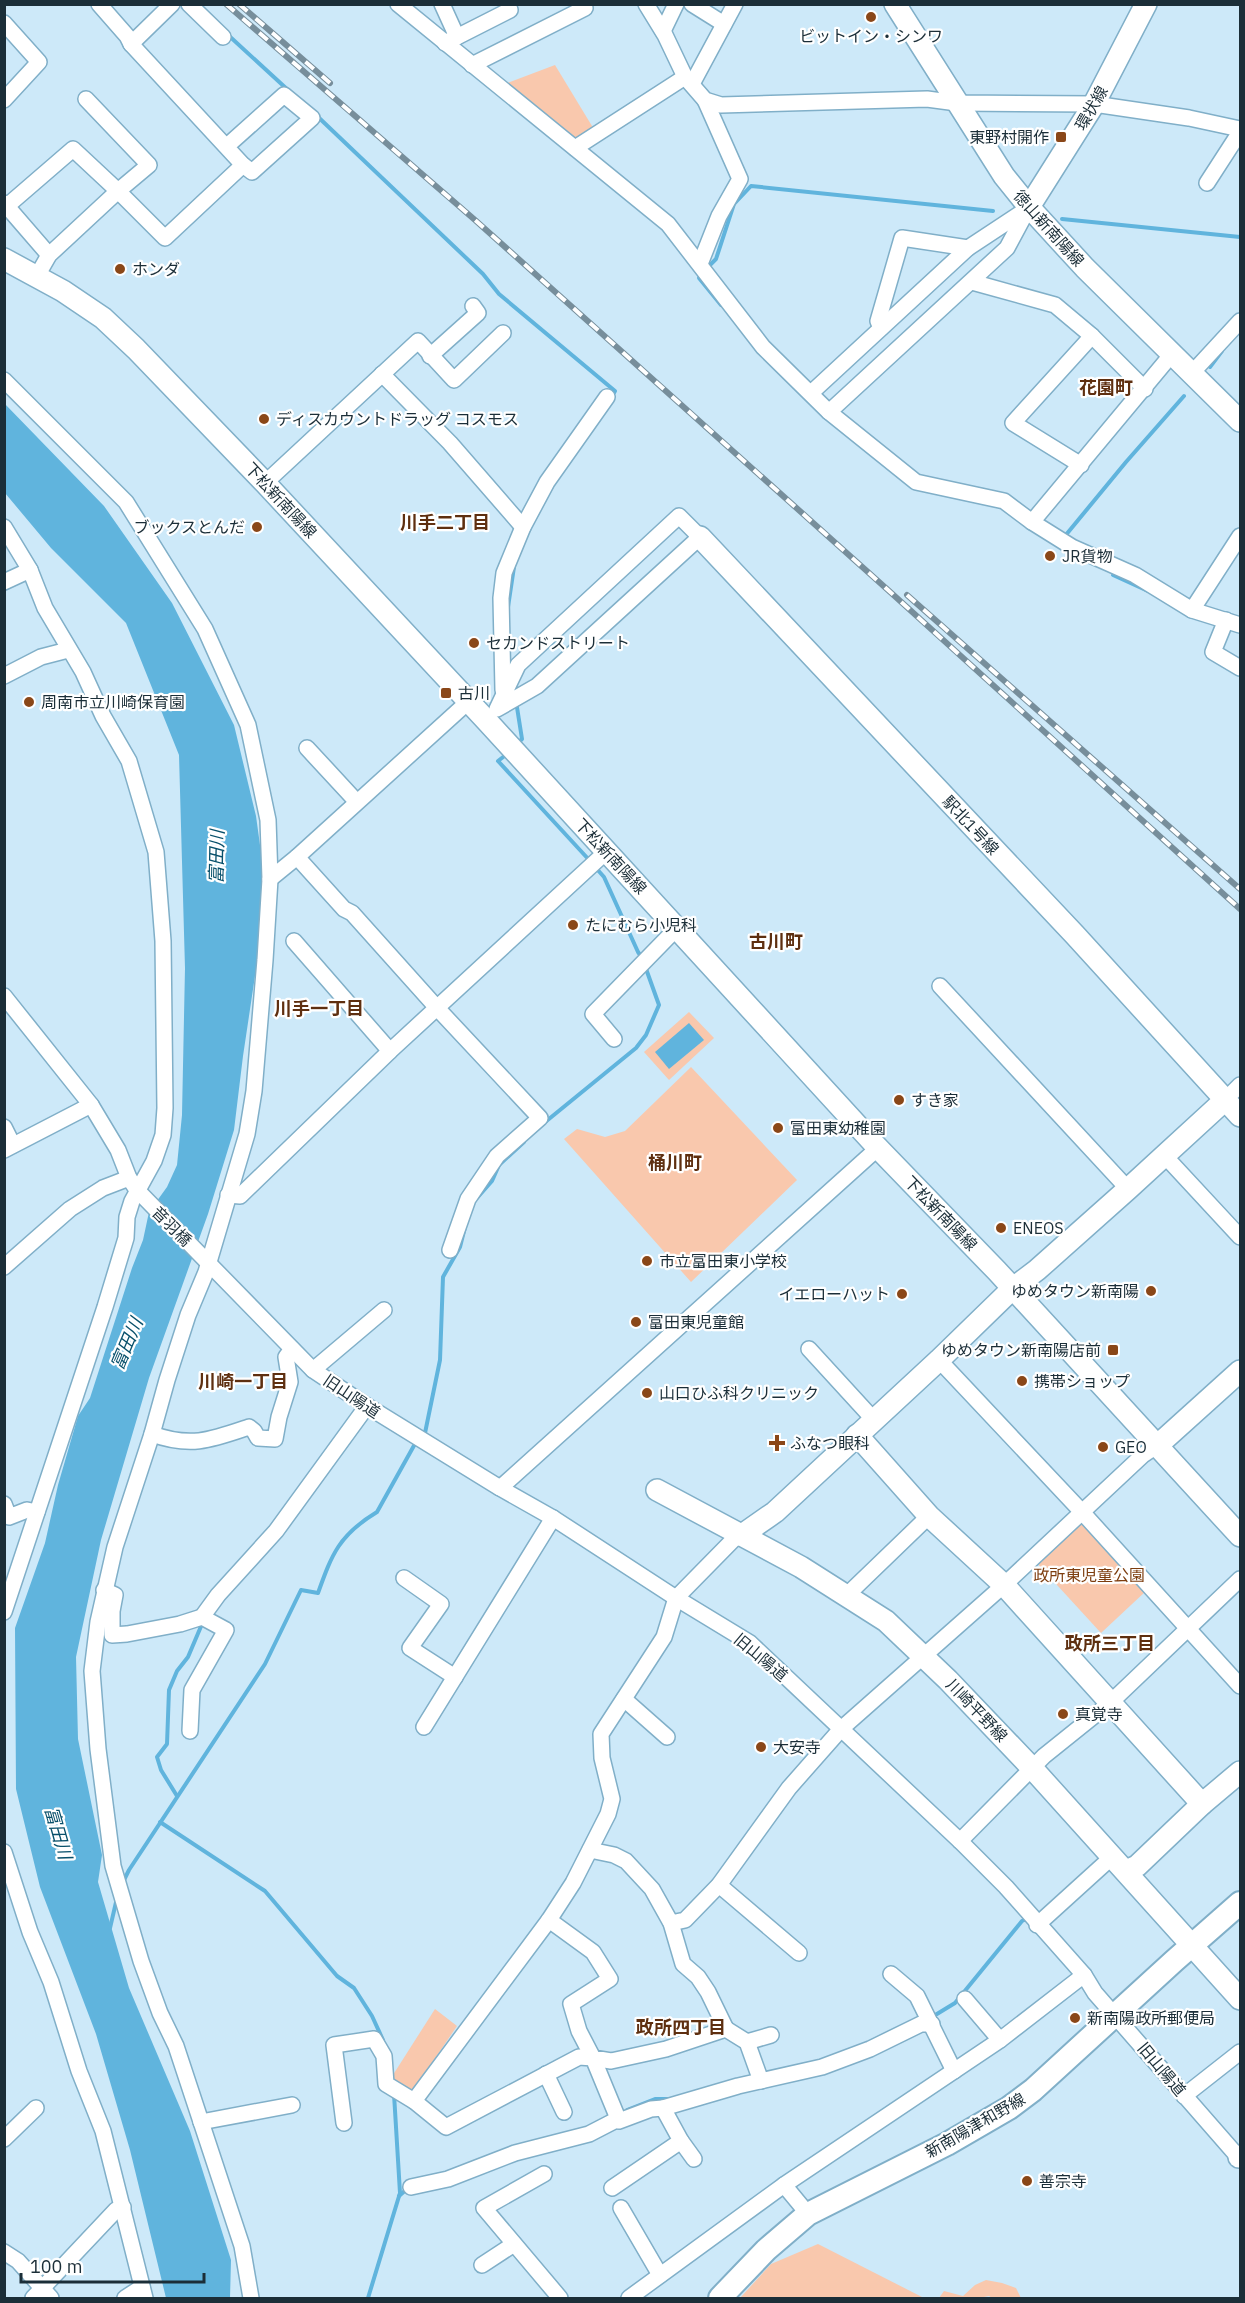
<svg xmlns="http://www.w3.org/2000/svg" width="1245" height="2303" viewBox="0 0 1245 2303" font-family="'IBM Plex Sans','Noto Sans JP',sans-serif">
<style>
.green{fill:#f9c8ad}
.water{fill:#60b4dd}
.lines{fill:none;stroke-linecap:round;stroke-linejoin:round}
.stream{stroke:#60b4dd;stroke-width:4}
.street-casing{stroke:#80afc8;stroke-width:18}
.secondary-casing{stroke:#80afc8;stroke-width:24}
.primary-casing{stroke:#80afc8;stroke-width:26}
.street{stroke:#fff;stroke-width:15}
.secondary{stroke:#fff;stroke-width:21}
.primary{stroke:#fff;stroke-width:22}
.rail-casing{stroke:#778e9b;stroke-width:6}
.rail{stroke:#fff;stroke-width:4;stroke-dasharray:11;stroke-linecap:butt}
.poi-dot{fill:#8a4718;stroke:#fff;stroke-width:2}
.labels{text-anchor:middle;stroke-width:4.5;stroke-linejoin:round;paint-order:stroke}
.poi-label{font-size:16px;fill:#1b2e38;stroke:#fff;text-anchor:start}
.street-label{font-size:16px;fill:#1b2e38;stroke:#fff}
.park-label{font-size:16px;fill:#7d3d0e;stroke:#fff}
.neighbourhood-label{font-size:18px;font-weight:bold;fill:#5e2f10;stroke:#fff}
.water-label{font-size:18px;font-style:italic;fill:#08506b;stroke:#fff}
</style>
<rect width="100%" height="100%" fill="#cde9f9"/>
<g class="green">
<path d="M555,65L595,131L575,143L505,84Z"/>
<path d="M689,1012L714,1038L669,1080L644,1052Z"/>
<path d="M691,1067L797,1180L691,1282L564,1139L577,1129L605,1137L625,1131Z"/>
<path d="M1079,1520L1146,1591L1101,1633L1035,1561Z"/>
<path d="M435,2009L457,2026L411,2094L391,2078Z"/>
<path d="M818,2244L924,2298H740L771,2264Z"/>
<path d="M986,2280L1002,2283L1016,2288L1021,2298H992L989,2296L979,2298H939L944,2291L963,2296L975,2285Z"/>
</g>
<g class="water">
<path d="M4,403L104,506L172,603L234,725L256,816L267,896L243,1056L234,1130L208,1214L149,1378L101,1540L76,1657L78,1739L102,1855L98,1882L129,1988L190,2131L231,2260L230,2298H166L130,2150L96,2034L40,1887L16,1789L15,1628L45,1543L58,1485L78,1416L90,1398L132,1268L143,1240L149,1212L167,1187L177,1165L182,1115L185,968L179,755L126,623L51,548L5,493Z"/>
<path d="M689,1023L704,1040L669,1069L655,1052Z"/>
</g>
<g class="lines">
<g class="stream">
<path d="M227,34L288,90"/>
<path d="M316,115L483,274L499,294L615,391L611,398"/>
<path d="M1062,219L1240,237"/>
<path d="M707,268L716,259L734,204L751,186L993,211"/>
<path d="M703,274L699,278L721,305"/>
<path d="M1210,367L1222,351"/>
<path d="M1065,536L1126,462L1184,396"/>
<path d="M1113,575L1148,591"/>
<path d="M508,607L514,567"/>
<path d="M516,701L522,739L517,744"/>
<path d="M507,754L498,761L591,862"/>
<path d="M596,868L604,877L638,952L643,959"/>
<path d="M544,1123L636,1048L646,1035L659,1005L645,966"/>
<path d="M477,1198L492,1181L499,1165L524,1142"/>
<path d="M422,1436L425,1433L440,1360L443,1277L460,1247L465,1227"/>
<path d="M177,1796L161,1770L157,1757L167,1744L169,1690L177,1671L188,1657L202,1624"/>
<path d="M160,1822L265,1891L337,1976L354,1988L372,2016L383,2040"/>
<path d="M123,1882L129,1870L265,1664L301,1590L318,1593C332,1554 339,1535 377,1512L416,1442"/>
<path d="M110,1928L117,1898"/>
<path d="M932,2017L955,2003L1022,1921L1028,1918"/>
<path d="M627,2110L655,2099H669"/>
<path d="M399,2196L408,2188"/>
<path d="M368,2298L400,2193L394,2094"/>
</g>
<defs>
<g id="street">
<path d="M99,4L127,36L131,44"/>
<path d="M172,4L131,44L243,165L252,172L312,118L284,95L227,146"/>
<path d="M189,4L223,37"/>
<path d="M398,4L668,224L763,347L829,412L916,482L1004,501L1032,522L1072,547L1135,575L1192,610L1240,625"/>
<path d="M442,4L457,37"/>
<path d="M646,4L665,35L685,77L705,100L721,105L927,99L957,103L1094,104L1189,118L1240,129"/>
<path d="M692,4L724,24"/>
<path d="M4,23L39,62L4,100"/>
<path d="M663,31L676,4"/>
<path d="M445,43L510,10L508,4"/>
<path d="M472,65L585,8"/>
<path d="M692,84L735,4"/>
<path d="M575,148L685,77"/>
<path d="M1207,183L1240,132"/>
<path d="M4,203L49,255"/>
<path d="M7,206L73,149L118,191L149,165L86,99"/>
<path d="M700,264L719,216L740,179L705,100"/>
<path d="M37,276L49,255L118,191L165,238L243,165"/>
<path d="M972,282L1055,305L1092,336L1145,389"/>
<path d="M881,328L878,321L902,238L968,248"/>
<path d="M430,356L478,313L473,306"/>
<path d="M1192,373L1240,321"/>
<path d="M382,374L450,443L523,527"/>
<path d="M4,380L126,502L205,629L248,725L268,820L270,879L265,960L254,1091L247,1134L206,1272L188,1315L167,1380L152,1434L115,1547L98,1622L92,1671L98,1749L113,1866L141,1961L160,2013L176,2046L242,2246L251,2298"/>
<path d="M811,393L968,248L1027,209"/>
<path d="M829,412L1007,248L1029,207"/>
<path d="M1081,465L1013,423L1092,336"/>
<path d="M265,483L418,341L454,380L503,333"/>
<path d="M679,516L700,537L537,686L497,709L518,665Z"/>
<path d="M1032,522L1172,354"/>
<path d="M4,527L30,570L45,608L83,672L103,716L129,761L156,852L163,941L165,1108L163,1135L154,1161L132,1201L127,1217L126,1238L105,1307L4,1612"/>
<path d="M4,582L30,570"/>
<path d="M1192,610L1240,536"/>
<path d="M1226,620L1213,652L1240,668"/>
<path d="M4,676L41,657L68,650"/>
<path d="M503,690L501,598L504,573L523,527L547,482L607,397"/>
<path d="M307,748L356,801"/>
<path d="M297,857L344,909L352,913L438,1009L540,1118L497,1156L468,1199L450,1250"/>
<path d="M270,879L297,857L469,701"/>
<path d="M294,941L390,1051"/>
<path d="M940,986L1128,1189"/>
<path d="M4,996L91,1105L118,1150L129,1178L137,1190L313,1370L367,1406L500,1488L553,1518L676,1598L750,1643L960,1841L1006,1887L1084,1975L1095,1993L1240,2159"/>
<path d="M614,1039L593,1014L677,928"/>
<path d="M1225,1100L1240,1085"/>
<path d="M4,1127L13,1145"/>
<path d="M4,1150L91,1105"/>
<path d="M1164,1155L1240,1237"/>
<path d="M228,1195L240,1196L390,1051L606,852"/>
<path d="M4,1267L70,1209L103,1188L129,1178"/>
<path d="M809,1349L874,1420"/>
<path d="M939,1360L1082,1512L1240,1686"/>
<path d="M313,1370L384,1310"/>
<path d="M152,1434C191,1448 211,1440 249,1427L254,1431L258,1438L275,1439L279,1417L290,1382L286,1357L292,1349"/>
<path d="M500,1488L878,1148"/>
<path d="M4,1504L9,1517L27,1510L37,1512"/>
<path d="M404,1578L441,1604L410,1648L455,1677"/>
<path d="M104,1590L115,1595L112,1611V1635L127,1634L180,1624L202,1617L218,1595L276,1531L367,1406"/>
<path d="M846,1596L929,1516"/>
<path d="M624,1699L667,1737"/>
<path d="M424,1727L553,1518"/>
<path d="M190,1731L192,1690L226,1630L202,1617"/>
<path d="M960,1841L1044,1756L1110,1703L1240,1579"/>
<path d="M4,1852L30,1932L51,1982L79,2071L103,2131L145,2298"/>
<path d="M719,1885L799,1953"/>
<path d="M549,1920L593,1952L610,1979L571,2004L579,2031L593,2058L611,2061L666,2049L726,2029L708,1992L698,1977L683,1964L671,1923L652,1889L626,1861L614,1855L590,1850"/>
<path d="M671,1923L685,1920L719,1885L789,1788L841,1729L1004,1585L1143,1455L1158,1445"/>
<path d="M1037,1925L1112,1857"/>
<path d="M891,1974L917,1996L954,2071"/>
<path d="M965,1999L1000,2040"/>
<path d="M726,2029L747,2042L761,2081"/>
<path d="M747,2042L771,2035"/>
<path d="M546,2074L564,2112"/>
<path d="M1184,2096L1240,2052"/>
<path d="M414,2101L549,1920L573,1883L608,1814L612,1799L602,1758L601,1734L664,1637L676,1598L733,1540L742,1535"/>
<path d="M663,2108L738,2086L822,2067L870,2049L921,2024H932"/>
<path d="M201,2122L292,2105"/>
<path d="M344,2123L334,2045L374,2039L384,2056L386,2084L414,2101L446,2127L579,2057L593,2058L619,2121L651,2109L663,2108L681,2141L612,2188"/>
<path d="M4,2139L36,2108"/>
<path d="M681,2141L694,2159"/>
<path d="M544,2174L484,2208L560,2298"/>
<path d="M784,2185L808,2214"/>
<path d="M411,2187L448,2179L515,2153L589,2134L618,2119"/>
<path d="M621,2208L660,2275"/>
<path d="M4,2252L18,2261L51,2298"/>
<path d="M482,2265L514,2244"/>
<path d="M33,2298L116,2210L123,2207"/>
<path d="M125,2298L142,2287"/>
<path d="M629,2298L784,2185L1000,2040L1084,1975"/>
</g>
<g id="secondary">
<path d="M895,4L1004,176L1029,207L1085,268L1240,421"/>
<path d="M1029,207L1094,104L1146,4"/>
<path d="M4,259L63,291L103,318L136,349L265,483L486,720L878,1148L997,1271L1240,1536"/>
<path d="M700,537L1075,935L1240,1116"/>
<path d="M857,1435L929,1516L1004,1585L1202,1804"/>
<path d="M1158,1445L1240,1371"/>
<path d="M657,1490L801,1567L886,1621L948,1680L1032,1768L1240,1999"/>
<path d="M742,1535L775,1512L939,1360L1012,1289L1037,1270L1128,1189L1225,1100"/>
<path d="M1126,1871L1137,1866L1202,1804L1240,1772"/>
<path d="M1239,2157L1240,2156"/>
</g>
<path id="primary" d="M720,2298L766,2250L808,2214L947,2144L1009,2108L1033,2090L1174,1961L1240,1903"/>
</defs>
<use href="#street" class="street-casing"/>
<use href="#secondary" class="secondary-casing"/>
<use href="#primary" class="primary-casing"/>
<use href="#street" class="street"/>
<use href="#secondary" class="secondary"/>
<use href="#primary" class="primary"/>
<defs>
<g id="rail">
<path d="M226,4L475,220L888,590L1240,909"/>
<path d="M239,4L330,83"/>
<path d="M907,595L1240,889"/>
</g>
</defs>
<use href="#rail" class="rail-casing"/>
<use href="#rail" class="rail"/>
</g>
<g class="poi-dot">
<circle cx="871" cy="17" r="6"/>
<rect x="1055" y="131" width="12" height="12" rx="3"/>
<circle cx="120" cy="269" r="6"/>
<circle cx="264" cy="419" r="6"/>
<circle cx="257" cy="527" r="6"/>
<circle cx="1050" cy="556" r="6"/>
<circle cx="474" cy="643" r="6"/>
<rect x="440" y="687" width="12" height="12" rx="3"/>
<circle cx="29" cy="702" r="6"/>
<circle cx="573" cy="925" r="6"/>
<circle cx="899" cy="1100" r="6"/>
<circle cx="778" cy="1128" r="6"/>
<circle cx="1001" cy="1228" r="6"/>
<circle cx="647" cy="1261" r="6"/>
<circle cx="1151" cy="1291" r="6"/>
<circle cx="902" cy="1294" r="6"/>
<circle cx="636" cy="1322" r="6"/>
<rect x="1107" y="1344" width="12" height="12" rx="3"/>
<circle cx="1022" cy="1381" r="6"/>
<circle cx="647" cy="1393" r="6"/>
<path d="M774 1434h6v6h6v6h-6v6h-6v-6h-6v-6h6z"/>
<circle cx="1103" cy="1447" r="6"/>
<circle cx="1063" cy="1714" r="6"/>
<circle cx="761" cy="1747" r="6"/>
<circle cx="1075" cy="2018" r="6"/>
<circle cx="1027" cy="2181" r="6"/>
</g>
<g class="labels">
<g class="poi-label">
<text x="871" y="42" text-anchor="middle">ビットイン・シンワ</text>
<text x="1049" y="143" text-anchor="end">東野村開作</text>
<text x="132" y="275">ホンダ</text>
<text x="276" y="425">ディスカウントドラッグ コスモス</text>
<text x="245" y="533" text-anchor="end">ブックスとんだ</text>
<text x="1062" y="562">JR貨物</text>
<text x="486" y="649">セカンドストリート</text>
<text x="458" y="699">古川</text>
<text x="41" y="708">周南市立川崎保育園</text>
<text x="585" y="931">たにむら小児科</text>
<text x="911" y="1106">すき家</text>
<text x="790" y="1134">富田東幼稚園</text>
<text x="1013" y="1234">ENEOS</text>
<text x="659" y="1267">市立富田東小学校</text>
<text x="1139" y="1297" text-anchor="end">ゆめタウン新南陽</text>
<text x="890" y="1300" text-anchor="end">イエローハット</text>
<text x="648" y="1328">富田東児童館</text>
<text x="1101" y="1356" text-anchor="end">ゆめタウン新南陽店前</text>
<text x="1034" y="1387">携帯ショップ</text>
<text x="659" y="1399">山口ひふ科クリニック</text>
<text x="790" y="1449">ふなつ眼科</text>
<text x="1115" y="1453">GEO</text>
<text x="1075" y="1720">真覚寺</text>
<text x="773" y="1753">大安寺</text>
<text x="1087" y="2024">新南陽政所郵便局</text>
<text x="1039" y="2187">善宗寺</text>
</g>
<g class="street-label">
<text transform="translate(1091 108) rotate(-60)" y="6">環状線</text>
<text transform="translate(1049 228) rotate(48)" y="6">徳山新南陽線</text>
<text transform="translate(281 500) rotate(47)" y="6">下松新南陽線</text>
<text transform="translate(971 825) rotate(47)" y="6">駅北1号線</text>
<text transform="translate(611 856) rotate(47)" y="6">下松新南陽線</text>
<text transform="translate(941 1213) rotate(46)" y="6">下松新南陽線</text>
<text transform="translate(172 1226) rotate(45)" y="6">音羽橋</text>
<text transform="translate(352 1396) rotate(34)" y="6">旧山陽道</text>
<text transform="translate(761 1657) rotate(40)" y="6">旧山陽道</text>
<text transform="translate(977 1710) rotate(46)" y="6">川崎平野線</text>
<text transform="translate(1162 2069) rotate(50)" y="6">旧山陽道</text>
<text transform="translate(975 2125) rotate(-30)" y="6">新南陽津和野線</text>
</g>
<g class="park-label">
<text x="1089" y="1581">政所東児童公園</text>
</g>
<g class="neighbourhood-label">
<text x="1106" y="394">花園町</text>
<text x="445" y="529">川手二丁目</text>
<text x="776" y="948">古川町</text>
<text x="319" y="1015">川手一丁目</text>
<text x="675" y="1169">桶川町</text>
<text x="243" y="1388">川崎一丁目</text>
<text x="1110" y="1650">政所三丁目</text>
<text x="681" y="2034">政所四丁目</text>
</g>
<g class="water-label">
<text transform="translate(217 857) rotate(-89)" y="6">富田川</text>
<text transform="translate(127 1344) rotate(-67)" y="6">富田川</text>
<text transform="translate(58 1833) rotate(74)" y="6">富田川</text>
</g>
</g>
<rect width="1245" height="2303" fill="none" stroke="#1b2e38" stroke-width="12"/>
<path d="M21 2273v9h183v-9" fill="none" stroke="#1b2e38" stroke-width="3"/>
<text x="30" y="2273" font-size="18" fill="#1b2e38" stroke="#ffffff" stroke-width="4.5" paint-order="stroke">100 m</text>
</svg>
